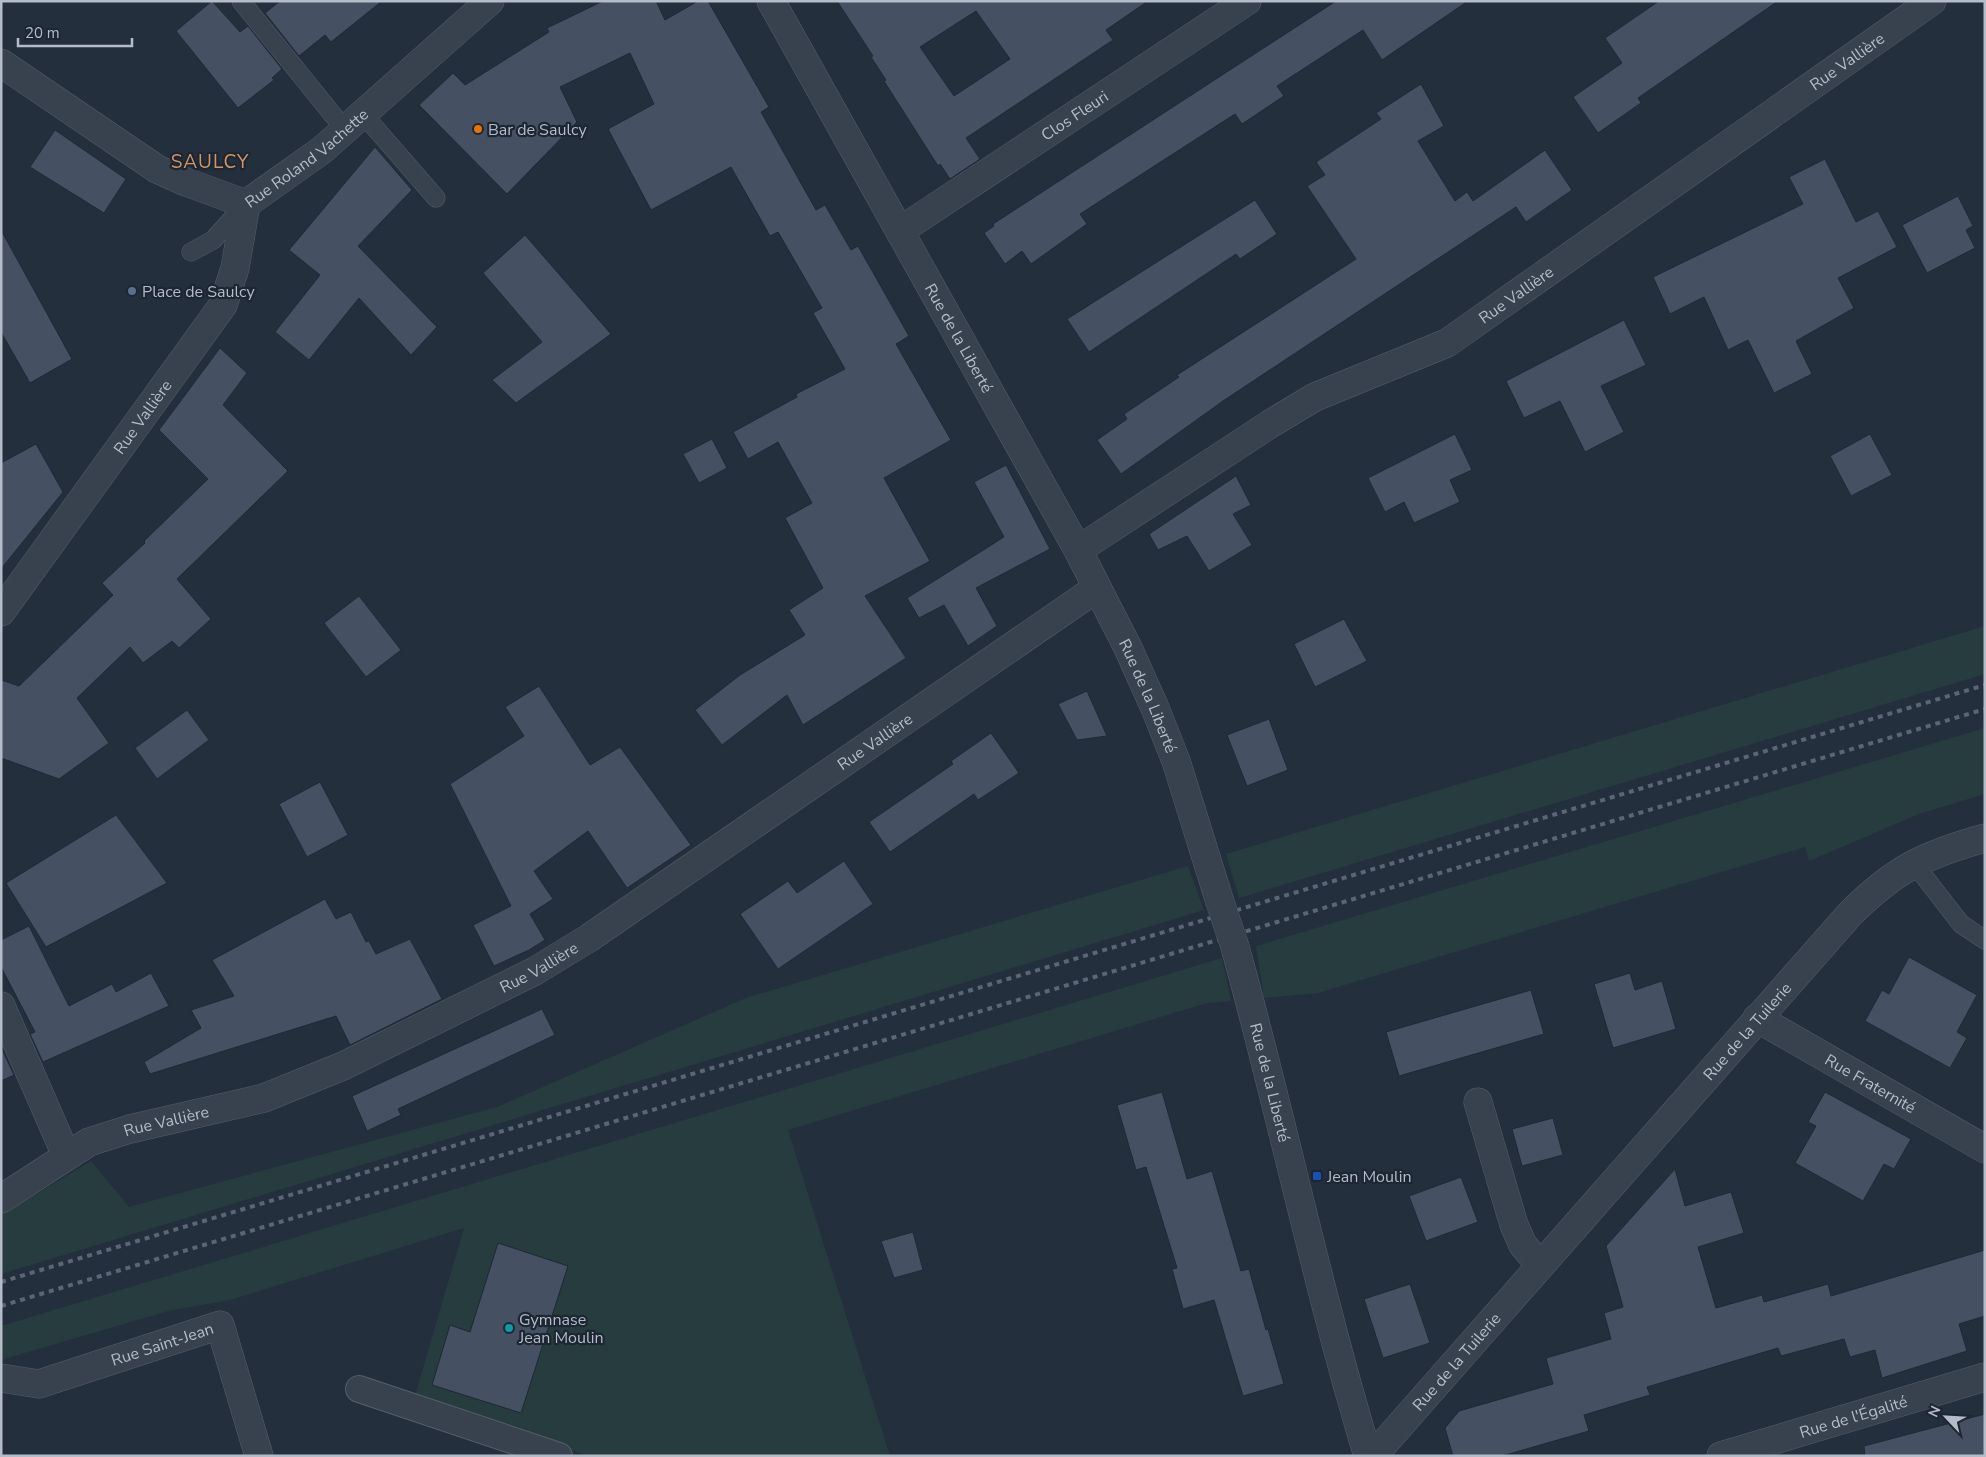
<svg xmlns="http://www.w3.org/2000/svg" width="1986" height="1457" viewBox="0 0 1986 1457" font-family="'Nunito Sans',sans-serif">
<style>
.green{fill:#263c3f}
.building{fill:#455162;stroke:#1f2835;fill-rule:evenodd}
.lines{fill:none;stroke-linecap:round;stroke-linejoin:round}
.service-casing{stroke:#565f6c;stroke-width:19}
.pedestrian-casing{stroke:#565f6c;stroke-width:28}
.minor-casing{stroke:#565f6c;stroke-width:29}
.service{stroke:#38414e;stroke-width:18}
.pedestrian{stroke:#38414e;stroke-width:26}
.minor{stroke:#38414e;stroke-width:28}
.rail{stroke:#5a6575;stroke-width:4;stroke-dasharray:5 5;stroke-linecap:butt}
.minor-bridge-casing{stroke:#565f6c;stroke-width:29;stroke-linecap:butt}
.minor-bridge{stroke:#38414e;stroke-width:28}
.food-dot{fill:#e8710a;stroke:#1d2633;stroke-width:2}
.service-dot{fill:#5c6f8a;stroke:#1d2633;stroke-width:2}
.transit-dot{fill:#1a4fb4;stroke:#1d2633;stroke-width:2}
.culture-dot{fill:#0f9aa8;stroke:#1d2633;stroke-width:2}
.labels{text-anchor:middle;stroke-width:4.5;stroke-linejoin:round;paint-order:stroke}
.street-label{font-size:16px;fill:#b4bcc9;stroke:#1d2633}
.poi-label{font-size:16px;fill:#b4bcc9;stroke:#1d2633;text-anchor:start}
.quarter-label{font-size:19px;letter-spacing:1px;fill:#d59563;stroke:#1d2633}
</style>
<rect width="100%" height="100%" fill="#242f3e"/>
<g class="green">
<path d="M1985,626V674L1239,898L1226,854Z"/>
<path d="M1985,728V794L1919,814L1809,861L1805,847L1318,993L1264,998L1256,946Z"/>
<path d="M1188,866L1204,910L1,1274V1212L28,1199L91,1161L129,1207L497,1107L746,998Z"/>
<path d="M1222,958L1231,1001L1207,1003L788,1130L890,1456H589L414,1399L464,1228L230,1300L168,1311L1,1360V1326Z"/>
</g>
<g class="building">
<path d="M212,1L240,32L248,26L282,69L272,78L274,80L238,108L176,31Z"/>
<path d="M280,1H382L331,42L325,35L299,56L265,13Z"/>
<path d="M603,1H656L665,20L698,1H708L769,107L761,112L816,210L825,205L851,250L858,246L909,336L896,344L951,440L884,478L930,561L865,596L906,658L803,725L787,695L722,745L695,710L740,675L805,635L789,610L823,588L785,518L812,503L778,442L748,459L733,432L797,397L796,394L845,369L813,313L822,308L778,232L770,236L731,167L651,210L608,129L654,104L630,53L560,87L577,122L507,194L419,105L453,73L465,85L549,32L547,28Z"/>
<path d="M837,1H1148L1106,30L1113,40L966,138L980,159L950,179L940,164L938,166L884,81L886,80L871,57L873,56ZM976,11L1010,59L954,96L920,47Z"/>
<path d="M1336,1H1468L1382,60L1363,30L1277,86L1284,96L1242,124L1235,114L1080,214L1087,224L1031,264L1022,251L1005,264L984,233L994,226L993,224Z"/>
<path d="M1659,1H1778L1638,98L1641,103L1598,133L1573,97L1622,63L1605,38Z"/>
<path d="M1421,84L1444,126L1418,141L1455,201L1467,192L1473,201L1545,150L1572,190L1526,222L1516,207L1223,401L1121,474L1097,440L1127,419L1124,414L1179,377L1177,375L1356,259L1307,186L1325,175L1316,162L1381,119L1376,113Z"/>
<path d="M55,130L126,179L104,213L30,167Z"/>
<path d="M375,147L412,190L358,246L437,327L411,355L359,298L309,360L275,332L320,275L289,250Z"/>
<path d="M1825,159L1856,222L1878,211L1897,247L1838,278L1854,308L1796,341L1812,374L1774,393L1748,340L1728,350L1704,297L1670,314L1653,277L1803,204L1789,177Z"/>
<path d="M1958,196L1973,226L1966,230L1975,248L1927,273L1902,225Z"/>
<path d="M1255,200L1277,234L1240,259L1236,254L1089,352L1067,319Z"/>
<path d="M1,230L72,359L30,383L1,332Z"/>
<path d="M525,235L611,334L516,403L492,380L542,342L483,273Z"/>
<path d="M1624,320L1646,365L1601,386L1624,432L1585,452L1560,401L1524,418L1506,381Z"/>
<path d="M220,348L247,373L223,405L288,471L177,579L211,619L179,648L172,641L143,663L130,647L77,698L109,743L59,779L1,758V680L19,686L113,595L102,583L145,543L144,541L208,479L159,430Z"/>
<path d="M1455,434L1472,470L1450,480L1460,502L1414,523L1404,502L1385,512L1368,478Z"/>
<path d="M1870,434L1892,475L1851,496L1830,456Z"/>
<path d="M712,439L727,468L699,483L683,454Z"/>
<path d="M36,444L63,492L1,569V463Z"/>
<path d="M1006,465L1050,549L976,588L997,626L968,646L944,605L919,618L907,598L1004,537L974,482Z"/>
<path d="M1236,476L1251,505L1233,514L1252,545L1209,571L1187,536L1158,550L1149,534Z"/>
<path d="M359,596L401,650L366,677L324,623Z"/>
<path d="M1344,619L1367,661L1315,687L1294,644Z"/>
<path d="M539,686L590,765L620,747L691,845L627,888L588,831L534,871L553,899L530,914L545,940L529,950L494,966L473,925L511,906L450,784L524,736L505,707Z"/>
<path d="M1087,691L1107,736L1077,740L1058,704Z"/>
<path d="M187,710L209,740L157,779L135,748Z"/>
<path d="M1269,719L1288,770L1247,786L1227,735Z"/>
<path d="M991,733L1019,773L978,800L974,794L890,852L869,822L953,764L951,761Z"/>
<path d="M320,782L348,835L307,857L279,804Z"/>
<path d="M116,815L167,883L46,947L6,883Z"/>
<path d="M844,861L873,904L778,969L740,914L788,881L797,893Z"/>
<path d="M325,899L336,919L351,912L366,942L369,941L376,954L410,939L442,999L350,1045L336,1016L150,1074L144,1062L201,1028L191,1010L234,996L212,960Z"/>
<path d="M29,926L69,1006L112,984L116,992L151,973L169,1006L43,1062L30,1034L35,1032L1,967V940Z"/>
<path d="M1909,957L1977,995L1957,1032L1967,1038L1950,1068L1865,1021L1882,990L1889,994Z"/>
<path d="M1630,973L1635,990L1662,981L1676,1029L1613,1048L1594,984Z"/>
<path d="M1531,990L1544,1034L1399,1076L1386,1032Z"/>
<path d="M542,1009L555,1035L398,1109L401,1115L367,1131L352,1096Z"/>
<path d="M1,1047L14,1075L1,1081Z"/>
<path d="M1162,1092L1187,1179L1212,1171L1241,1271L1249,1269L1266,1330L1268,1329L1284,1384L1243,1396L1214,1300L1183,1309L1172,1269L1177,1268L1146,1167L1136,1170L1117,1105Z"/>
<path d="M1825,1092L1911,1139L1894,1169L1884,1164L1863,1201L1795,1163L1816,1126L1808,1122Z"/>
<path d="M1553,1118L1563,1155L1522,1166L1512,1129Z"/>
<path d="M1675,1169L1685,1206L1731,1192L1744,1233L1698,1247L1716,1308L1762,1295L1764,1302L1828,1284L1831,1296L1985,1250V1316L1959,1324L1967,1351L1882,1378L1875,1350L1850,1357L1844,1339L1781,1356L1778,1348L1647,1387L1650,1395L1584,1415L1589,1431L1502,1456H1453L1445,1428L1459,1411L1553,1384L1546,1358L1611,1339L1604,1313L1623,1307L1606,1246Z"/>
<path d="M1461,1177L1478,1222L1426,1241L1409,1196Z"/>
<path d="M913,1232L923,1270L894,1278L881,1241Z"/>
<path d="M498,1243L568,1266L521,1413L432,1385L450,1325L470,1332Z"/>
<path d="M1410,1284L1430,1343L1383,1358L1364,1299Z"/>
<path d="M1985,1414V1456H1865L1864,1446Z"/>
</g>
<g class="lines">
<defs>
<g id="service">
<path d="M241,1L345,130"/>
<path d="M363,114L436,198"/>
<path d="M191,252L213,240L244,206"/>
<path d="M1913,862L1961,924L1985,940"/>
</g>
<path id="pedestrian" d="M359,1389L559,1456"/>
<g id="minor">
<path id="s1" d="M771,1L1078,550L1128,648L1155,708L1176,761L1219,899"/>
<path d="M1,63L157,169L186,182L246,204"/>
<path id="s2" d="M246,204L322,150L490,1"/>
<path id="s3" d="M901,230L1247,1"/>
<path id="s4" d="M1078,550L1270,424L1315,397L1447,343L1932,1"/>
<path id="s5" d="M1,612L223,305L235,268L246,204"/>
<path id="s6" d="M1235,947C1282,1116 1317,1288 1368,1456"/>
<path d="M1,1006L66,1155"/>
<path id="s7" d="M1757,1018L1985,1149"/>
<path d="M1478,1102L1514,1225L1523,1245L1540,1265"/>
<path id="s8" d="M1,1199L89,1142L130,1129L264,1098L343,1066L535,971L589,938L1097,588"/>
<path id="s9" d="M1,1378L39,1384L220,1325L259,1456"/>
<path id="s10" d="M1373,1456L1850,914C1895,869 1924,855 1985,838"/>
<path id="s11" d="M1721,1456L1985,1377"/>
</g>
</defs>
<use href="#service" class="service-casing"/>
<use href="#pedestrian" class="pedestrian-casing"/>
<use href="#minor" class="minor-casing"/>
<use href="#service" class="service"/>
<use href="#pedestrian" class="pedestrian"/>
<use href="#minor" class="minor"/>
<g class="rail">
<path d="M1,1282L1985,685"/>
<path d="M1,1306L1985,709"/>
</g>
<defs>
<path id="minor-bridge" d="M1219,899L1235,947"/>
</defs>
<use href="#minor-bridge" class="minor-bridge-casing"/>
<use href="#minor-bridge" class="minor-bridge"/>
</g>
<circle class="food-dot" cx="478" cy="129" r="5"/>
<circle class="service-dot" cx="132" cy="291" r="5"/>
<rect class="transit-dot" x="1312" y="1171" width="10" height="10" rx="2.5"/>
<circle class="culture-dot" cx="509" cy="1328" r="5"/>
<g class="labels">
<g class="street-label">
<text dy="6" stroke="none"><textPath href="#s4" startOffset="914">Rue Vallière</textPath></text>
<text dy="6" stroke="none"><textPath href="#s3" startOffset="208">Clos Fleuri</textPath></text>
<text dy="6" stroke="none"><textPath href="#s2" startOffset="76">Rue Roland Vachette</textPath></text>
<text dy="6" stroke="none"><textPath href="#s4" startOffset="509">Rue Vallière</textPath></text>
<text dy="6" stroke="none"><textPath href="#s1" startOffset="386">Rue de la Liberté</textPath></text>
<text dy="6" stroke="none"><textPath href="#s5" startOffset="241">Rue Vallière</textPath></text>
<text dy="6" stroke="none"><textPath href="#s1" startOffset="791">Rue de la Liberté</textPath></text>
<text dy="6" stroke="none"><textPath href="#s8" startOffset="995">Rue Vallière</textPath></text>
<text dy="6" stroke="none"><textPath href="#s8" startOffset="590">Rue Vallière</textPath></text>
<text dy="6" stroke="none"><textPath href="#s10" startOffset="566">Rue de la Tuilerie</textPath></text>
<text dy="6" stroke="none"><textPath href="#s6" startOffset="140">Rue de la Liberté</textPath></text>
<text dy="6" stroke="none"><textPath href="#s7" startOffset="131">Rue Fraternité</textPath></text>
<text dy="6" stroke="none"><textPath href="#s8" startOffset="185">Rue Vallière</textPath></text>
<text dy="6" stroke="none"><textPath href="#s9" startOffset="168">Rue Saint-Jean</textPath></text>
<text dy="6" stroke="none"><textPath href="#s10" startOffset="126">Rue de la Tuilerie</textPath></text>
<text dy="6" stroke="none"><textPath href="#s11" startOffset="138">Rue de l'Égalité</textPath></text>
</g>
<g class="poi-label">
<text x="488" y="135">Bar de Saulcy</text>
<text x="142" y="297">Place de Saulcy</text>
<text x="1327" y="1182">Jean Moulin</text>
<text x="519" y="1325">Gymnase<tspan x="519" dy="18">Jean Moulin</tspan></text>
</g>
<g class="quarter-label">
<text x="210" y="168">SAULCY</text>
</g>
</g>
<rect width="1986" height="1457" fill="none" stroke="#b4bcc9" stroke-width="5"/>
<g transform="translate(1946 1417) rotate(295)" stroke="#1d2633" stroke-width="4" paint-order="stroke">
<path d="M0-4L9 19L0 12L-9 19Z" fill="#b4bcc9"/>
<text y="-8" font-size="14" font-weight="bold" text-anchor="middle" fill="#b4bcc9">N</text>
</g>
<path d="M18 38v8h114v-8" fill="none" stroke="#b4bcc9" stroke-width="2.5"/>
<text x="25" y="38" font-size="15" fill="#b4bcc9" stroke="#1d2633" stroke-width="4" paint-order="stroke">20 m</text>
</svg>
